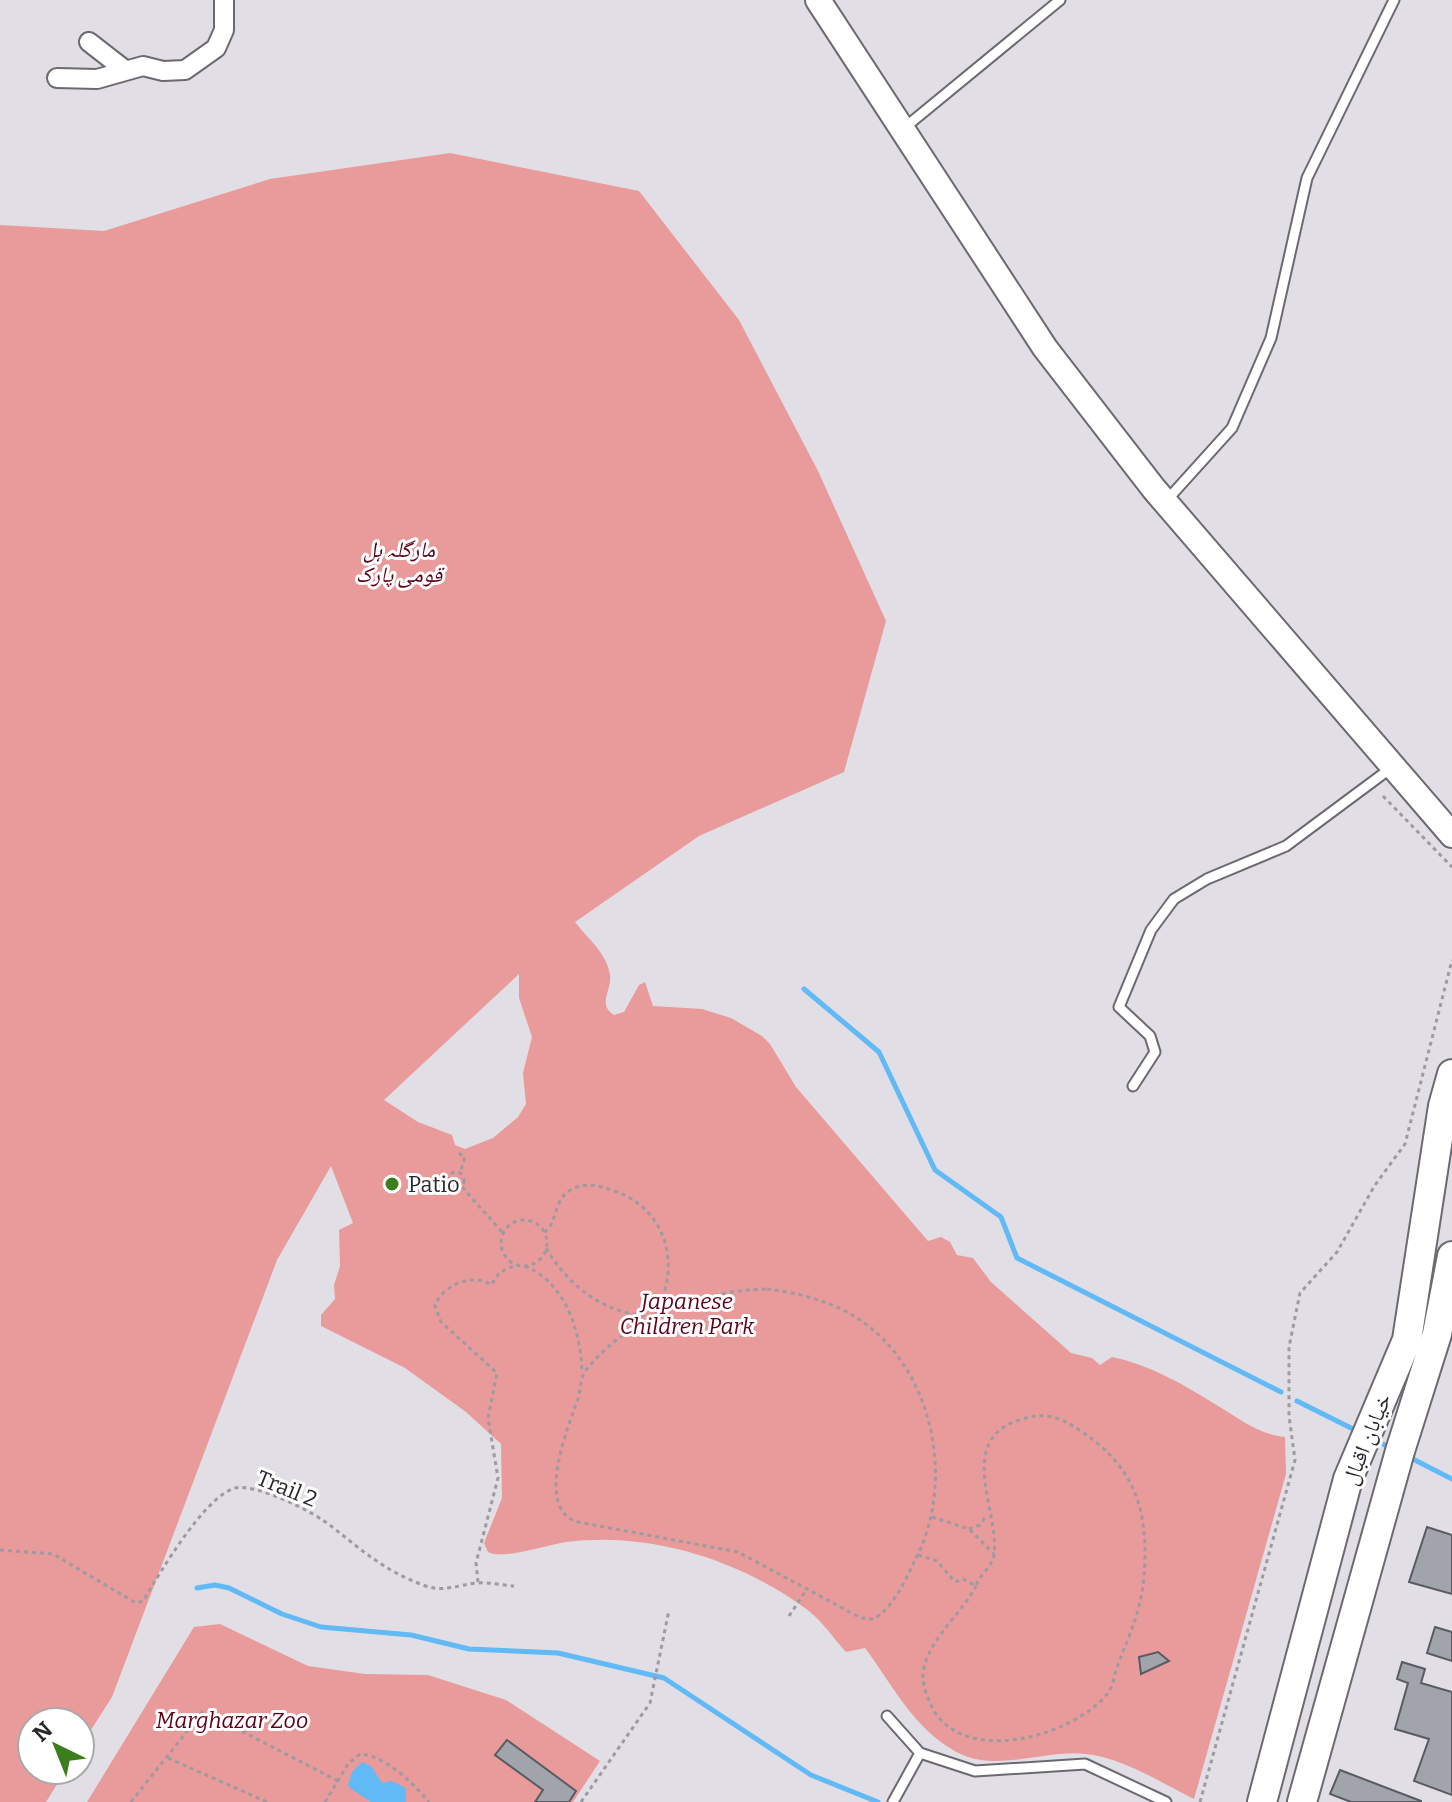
<svg xmlns="http://www.w3.org/2000/svg" width="1452" height="1802" viewBox="0 0 1452 1802" font-family="Bitter,'Noto Naskh Arabic',serif">
<style>
.green{fill:#e99a9b;fill-rule:evenodd}
.water{fill:#61b9f5}
.lines{fill:none;stroke-linecap:round;stroke-linejoin:round}
.stream{stroke:#61b9f5;stroke-width:5}
.building{fill:#a2a4ac;stroke:#595b62;stroke-width:2}
.lane-casing{stroke:#6d6970;stroke-width:13}
.street-casing{stroke:#6d6970;stroke-width:22}
.secondary-casing{stroke:#6d6970;stroke-width:28}
.primary-casing{stroke:#6d6970;stroke-width:32}
.path{stroke:#9e9aa0;stroke-width:3;stroke-dasharray:4 4;stroke-linecap:butt}
.lane{stroke:#fff;stroke-width:9}
.street{stroke:#fff;stroke-width:18}
.secondary{stroke:#fff;stroke-width:24}
.primary{stroke:#fff;stroke-width:28}
.poi-dot{fill:#3c7d1d;stroke:#fff;stroke-width:3}
.labels{text-anchor:middle;stroke-width:6;stroke-linejoin:round;paint-order:stroke}
.park-label{font-size:22px;font-style:italic;fill:#5d0115;stroke:#fff}
.poi-label{font-size:22px;fill:#2a282b;stroke:#fff;text-anchor:start}
.street-label{font-size:22px;fill:#2a282b;stroke:#fff}
</style>
<rect width="100%" height="100%" fill="#e2dee5"/>
<g class="green">
<path d="M450,153L639,191L739,320L818,471L886,621L844,772L699,836L575,922C587,938 607,953 610,975C612,991 597,1004 614,1015L624,1012L639,985L645,982L653,1006L702,1009L731,1018L762,1036L770,1044L796,1087L928,1241L941,1237L950,1242L957,1255L973,1258L991,1282L1071,1353L1092,1358L1100,1365L1112,1357C1148,1364 1187,1386 1218,1406C1240,1419 1258,1434 1285,1437L1286,1474L1194,1799C1161,1783 1124,1758 1086,1754C1043,1749 994,1775 953,1750C912,1726 892,1684 865,1648L846,1652C834,1639 823,1622 809,1611C741,1560 650,1531 566,1542C547,1545 502,1560 488,1552L484,1543L502,1498L501,1444L466,1412L405,1368L321,1326V1315L335,1299L334,1285L340,1266L339,1230L353,1223L331,1166L277,1260L112,1697L80,1747V1722H32V1770H66L46,1802H0V225L104,231L270,179ZM519,974V998L532,1037L523,1073L526,1104L518,1117L493,1138L465,1149L455,1145L452,1135L418,1122L384,1100Z"/>
<path d="M220,1624L308,1666L365,1674L428,1675L506,1700L600,1761L573,1802H87L194,1627Z"/>
</g>
<path class="water" d="M362,1762L371,1766L382,1783L391,1781L406,1788V1802H371L350,1788L348,1785L352,1772Z"/>
<g class="lines">
<g class="stream">
<path d="M804,989L879,1052L935,1170L1001,1217L1017,1258L1281,1392"/>
<path d="M1297,1401L1357,1431"/>
<path d="M1373,1439L1393,1449"/>
<path d="M1409,1457L1452,1479"/>
<path d="M197,1588L215,1585L229,1588L282,1614L321,1627L411,1635L469,1649L558,1653L664,1678L811,1775L878,1802"/>
</g>
</g>
<g class="building">
<path d="M1427,1527L1452,1535V1594L1409,1582Z"/>
<path d="M1435,1627L1452,1632V1661L1427,1653Z"/>
<path d="M1158,1652L1169,1661L1141,1674L1139,1657Z"/>
<path d="M1402,1662L1425,1669L1421,1683L1452,1692V1795L1414,1781L1429,1739L1395,1729L1408,1683L1397,1679Z"/>
<path d="M507,1740L576,1791L569,1802H535L543,1790L495,1755Z"/>
<path d="M1340,1770L1421,1801V1802H1351L1330,1794Z"/>
</g>
<g class="lines">
<defs>
<g id="lane">
<path d="M903,129L1060,0"/>
<path d="M1167,500L1232,428L1271,338L1307,178L1394,0"/>
<path d="M1133,1086L1155,1052L1150,1036L1119,1007L1151,930L1174,899L1207,879L1286,846L1391,768"/>
<path d="M887,1716L920,1753L893,1802"/>
<path d="M920,1753L975,1771L1085,1764L1166,1802"/>
</g>
<g id="street">
<path d="M89,42L125,70"/>
<path d="M57,78L97,79L143,66L163,71L185,70L216,48L224,30V0"/>
</g>
<path id="secondary" d="M818,0L1045,348L1154,489L1452,835"/>
<g id="primary">
<path d="M1262,1802L1348,1479L1407,1340L1443,1106L1452,1074"/>
<path d="M1302,1802L1400,1451L1437,1334L1452,1256"/>
</g>
</defs>
<use href="#lane" class="lane-casing"/>
<use href="#street" class="street-casing"/>
<use href="#secondary" class="secondary-casing"/>
<use href="#primary" class="primary-casing"/>
<g class="path">
<path d="M1383,796L1452,867"/>
<path d="M459,1153L465,1157L460,1173"/>
<circle cx="456" cy="1180" r="8"/>
<path d="M414,1186L427,1190L448,1182"/>
<path d="M462,1187L503,1233"/>
<circle cx="524" cy="1243" r="23"/>
<path d="M544,1232C560,1223 550,1193 581,1186C593,1183 605,1188 617,1192C669,1211 683,1273 652,1316C606,1315 569,1287 546,1248"/>
<path d="M525,1266C566,1283 581,1332 582,1373"/>
<path d="M767,1289C795,1292 830,1301 854,1316C933,1364 957,1481 915,1560C905,1581 894,1606 874,1619L861,1618L738,1552L578,1522C534,1510 568,1426 578,1399C581,1390 580,1377 586,1370C631,1315 699,1291 767,1289Z"/>
<path d="M932,1517L969,1529L994,1554"/>
<path d="M969,1529L980,1525L987,1515"/>
<path d="M0,1550L53,1554L136,1603L143,1601C159,1574 205,1496 235,1488C256,1483 314,1512 331,1526C363,1551 383,1570 423,1585C443,1593 457,1585 477,1583C489,1582 502,1585 514,1586"/>
<path d="M918,1555L937,1561L955,1582L963,1579L976,1586C980,1574 992,1567 994,1555C1000,1512 955,1441 1019,1420C1045,1411 1060,1417 1081,1431C1130,1464 1146,1502 1145,1559C1144,1607 1132,1627 1116,1670C1114,1677 1113,1686 1108,1693C1074,1737 958,1769 930,1703C925,1692 921,1679 924,1667C932,1636 962,1613 976,1586"/>
<path d="M478,1582L476,1563L498,1478L488,1418L497,1373L441,1322L435,1306C441,1286 473,1272 491,1285L500,1272L516,1265"/>
<path d="M789,1616L807,1589"/>
<path d="M168,1758L267,1802"/>
<path d="M131,1802L203,1711L338,1781"/>
<path d="M325,1802L348,1764L360,1754C386,1756 413,1783 429,1802"/>
<path d="M581,1802L650,1703L669,1610"/>
<path d="M1200,1802L1295,1460L1289,1416V1347L1300,1293L1337,1252L1375,1185L1405,1144L1452,960"/>
</g>
<use href="#lane" class="lane"/>
<use href="#street" class="street"/>
<use href="#secondary" class="secondary"/>
<use href="#primary" class="primary"/>
</g>
<circle class="poi-dot" cx="392" cy="1184" r="8"/>
<g class="labels">
<g class="park-label">
<text x="399" y="557">مارگلہ ہل<tspan x="399" dy="25">قومی پارک</tspan></text>
<text x="687" y="1309">Japanese<tspan x="687" dy="25">Children Park</tspan></text>
<text x="232" y="1728">Marghazar Zoo</text>
</g>
<g class="poi-label">
<text x="408" y="1192">Patio</text>
</g>
<g class="street-label">
<text transform="translate(1366 1439) rotate(-68)" y="8">خیابان اقبال</text>
<text transform="translate(287 1488) rotate(22)" y="8">Trail 2</text>
</g>
</g>
<g transform="translate(56 1746) rotate(317)"><circle r="38" fill="#ffffff" stroke="#aaa9aa" stroke-width="2"/>
<path d="M0-6L14 30L0 20L-14 30Z" fill="#3c7d1d"/>
<text y="-12" font-size="22" font-weight="bold" text-anchor="middle" fill="#2a282b">N</text>
</g>
</svg>
